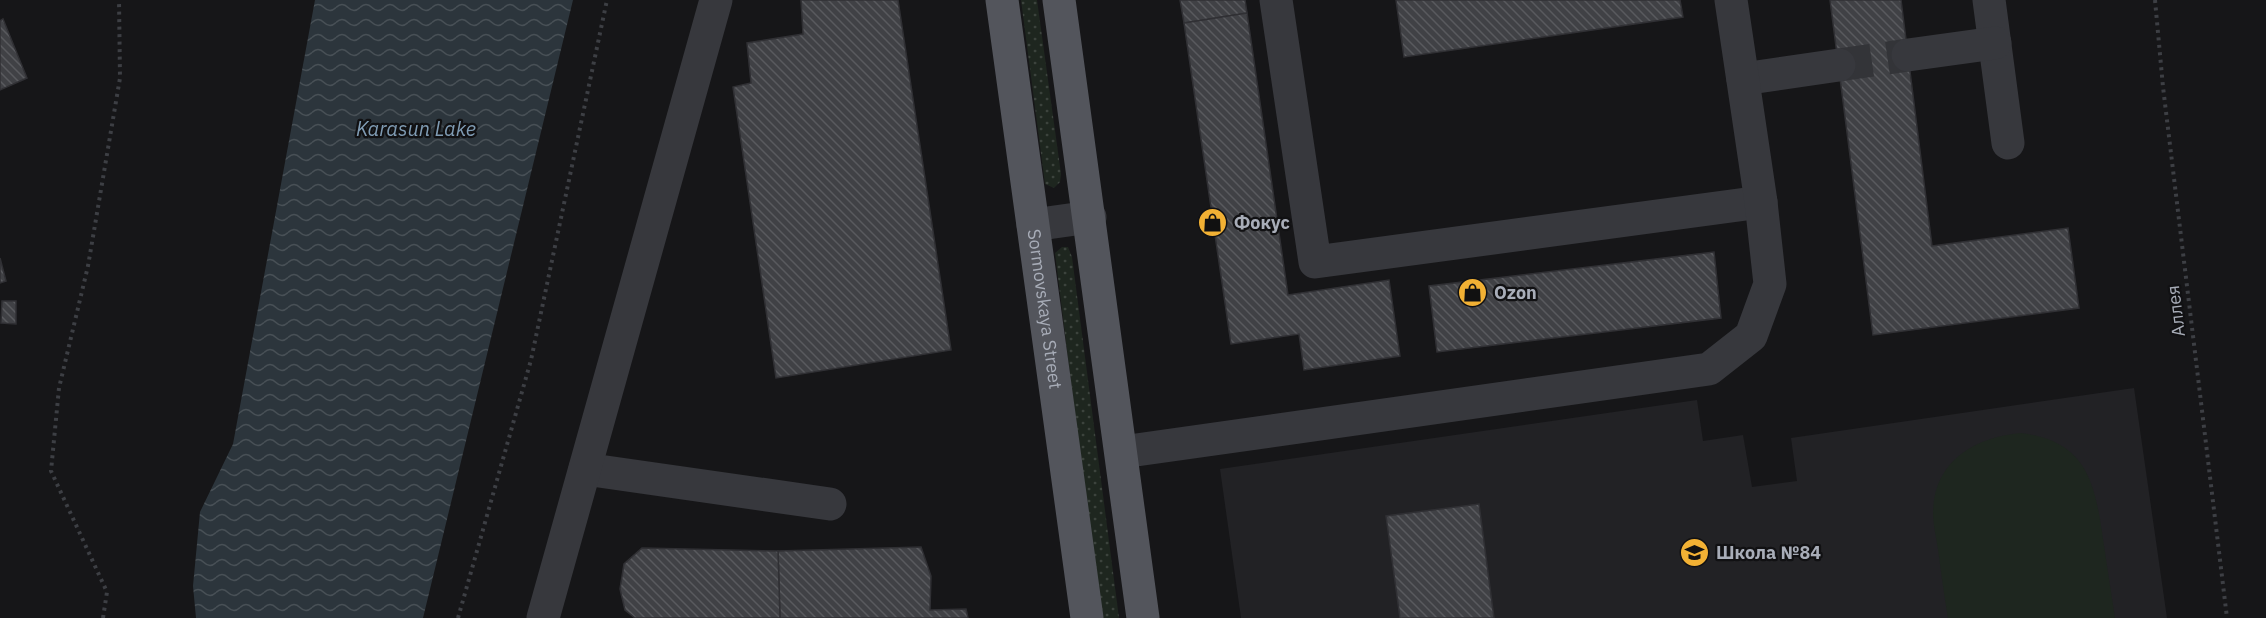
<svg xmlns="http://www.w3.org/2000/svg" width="2266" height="618" viewBox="0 0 2266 618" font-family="'IBM Plex Sans',sans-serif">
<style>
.built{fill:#222225}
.grass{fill:url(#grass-dots)}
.garden{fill:#1e261f}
.water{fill:url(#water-waves)}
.building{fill:url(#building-back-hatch);stroke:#303034;stroke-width:1.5}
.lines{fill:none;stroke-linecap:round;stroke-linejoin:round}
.minor-tunnel{stroke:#333438;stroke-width:33;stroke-dasharray:33 16;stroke-linecap:butt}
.path{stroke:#3d3f44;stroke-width:4;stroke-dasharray:3 4.5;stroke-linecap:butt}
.minor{stroke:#37383d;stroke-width:33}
.major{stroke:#53555c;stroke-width:33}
.labels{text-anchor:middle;stroke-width:4.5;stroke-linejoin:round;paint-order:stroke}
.poi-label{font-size:18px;font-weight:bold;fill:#a8adb8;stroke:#111113;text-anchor:start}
.street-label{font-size:18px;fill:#a8adb8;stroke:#111113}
.water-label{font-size:20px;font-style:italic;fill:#7f9bb3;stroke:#111113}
</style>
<defs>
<pattern id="grass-dots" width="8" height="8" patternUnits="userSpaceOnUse" patternTransform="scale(1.5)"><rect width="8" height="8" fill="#1e261f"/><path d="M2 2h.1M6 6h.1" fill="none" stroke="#3c433d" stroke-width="1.8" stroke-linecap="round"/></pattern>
<pattern id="water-waves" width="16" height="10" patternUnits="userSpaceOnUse" patternTransform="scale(1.5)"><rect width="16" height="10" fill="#2c353c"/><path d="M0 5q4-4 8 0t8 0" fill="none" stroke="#485056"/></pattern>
<pattern id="building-back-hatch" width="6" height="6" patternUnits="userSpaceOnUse" patternTransform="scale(1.5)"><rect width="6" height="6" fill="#404145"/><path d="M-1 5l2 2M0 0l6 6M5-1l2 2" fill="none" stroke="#595a5e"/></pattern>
</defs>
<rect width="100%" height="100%" fill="#161618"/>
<path class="built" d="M2134,388L2167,618H1241L1220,469L1697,400L1703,441L1743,435L1752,487L1797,481L1791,438Z"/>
<g class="grass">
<path d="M1021,0H1037L1061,174L1060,182L1054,188L1045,184Z"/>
<path d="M1062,247H1068L1072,257L1119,618H1100L1055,253Z"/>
</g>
<path class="garden" d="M2021,433C2087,441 2095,483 2103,539C2107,566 2111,592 2115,618H1948C1944,595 1941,572 1938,549C1936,537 1933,524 1933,512C1934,461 1975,437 2021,433Z"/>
<path class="water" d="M315,0H573L423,618H196L193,586L200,512L233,444Z"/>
<g class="building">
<path d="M801,0H898L951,350L776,378L733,87L751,83L747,43L803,34Z"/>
<path d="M1180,0H1245L1247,13L1184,23Z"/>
<path d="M1396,0H1680L1683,17L1404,57Z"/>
<path d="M1830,0H1901L1932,246L2068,228L2079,308L1873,335Z"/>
<path d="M1247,13L1288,295L1389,280L1400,356L1304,370L1299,334L1231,344L1184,23Z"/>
<path d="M3,19L27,78L0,90V21Z"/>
<path d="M1714,252L1721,318L1437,352L1429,286Z"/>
<path d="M0,258L6,281L0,283Z"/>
<path d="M2,301H16V324L1,323Z"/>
<path d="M1479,504L1494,618H1400L1386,516Z"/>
<path d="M921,547L931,576L930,610L966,609L968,618H780L778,551Z"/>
<path d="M642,548L778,551L780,618H635L625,610L620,589L624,564Z"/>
</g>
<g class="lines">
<path class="minor-tunnel" d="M1839,65L1908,55"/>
<g class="path">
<path d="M2155,0L2163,87L2227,618"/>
<path d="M103,618L107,592L51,471L59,388L88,266L120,78L119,0"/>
<path d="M458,618L531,360L607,0"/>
</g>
<g class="minor">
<path d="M1276,0L1315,262L1761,202"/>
<path d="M1989,0L2008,143"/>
<path d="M1908,55L1995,43"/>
<path d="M1743,79L1839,65"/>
<path d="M1033,225L1090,217"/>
<path d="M1122,452L1709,369L1751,336L1770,284L1761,202L1731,0"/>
<path d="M585,469L830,504"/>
<path d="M543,618L716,0"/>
</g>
<g class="major">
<path id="s1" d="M1002,0L1087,618"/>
<path d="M1059,0L1143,618"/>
</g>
</g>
<defs>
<symbol id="shop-disc" viewBox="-11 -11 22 22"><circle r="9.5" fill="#f2b134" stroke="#111113"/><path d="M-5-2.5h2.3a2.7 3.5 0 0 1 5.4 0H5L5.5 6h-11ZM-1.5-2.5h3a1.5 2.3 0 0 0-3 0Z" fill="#111"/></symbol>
<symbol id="school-disc" viewBox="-11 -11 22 22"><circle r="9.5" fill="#f2b134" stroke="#111113"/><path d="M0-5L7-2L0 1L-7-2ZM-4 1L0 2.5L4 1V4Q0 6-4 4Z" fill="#111"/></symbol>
</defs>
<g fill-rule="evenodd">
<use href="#shop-disc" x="1196" y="206" width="33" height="33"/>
<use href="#shop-disc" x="1456" y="276" width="33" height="33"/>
<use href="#school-disc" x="1678" y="536" width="33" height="33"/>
</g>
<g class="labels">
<g class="poi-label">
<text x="1234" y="229">Фокус</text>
<text x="1494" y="299">Ozon</text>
<text x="1716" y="559">Школа №84</text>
</g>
<g class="street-label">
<text dy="6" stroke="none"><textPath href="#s1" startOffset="312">Sormovskaya Street</textPath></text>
<text transform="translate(2176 311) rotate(-97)" y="6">Аллея</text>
</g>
<g class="water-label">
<text x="416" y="136">Karasun Lake</text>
</g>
</g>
</svg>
